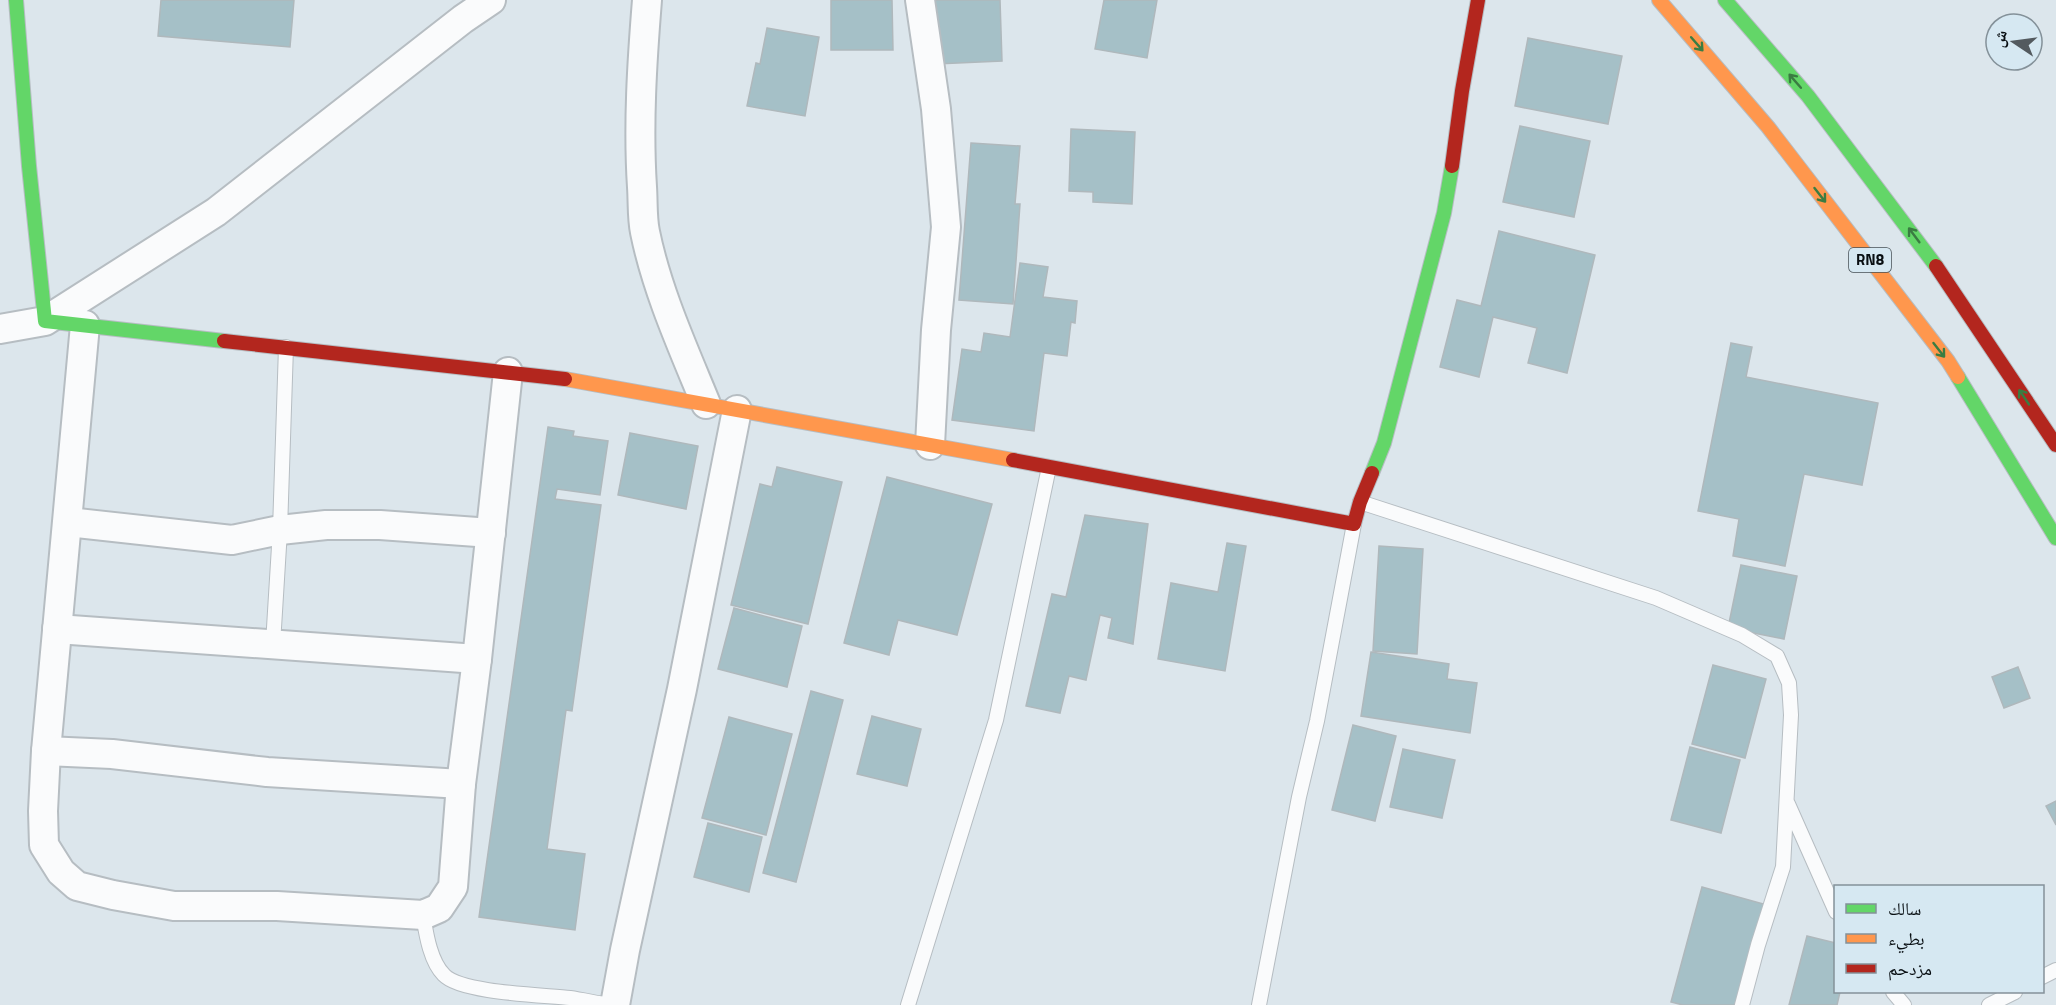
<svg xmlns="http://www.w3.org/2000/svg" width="2056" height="1005" viewBox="0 0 2056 1005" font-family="'Titillium Web','Noto Naskh Arabic',sans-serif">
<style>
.building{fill:#a5c0c7;stroke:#afb8bc;stroke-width:1.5}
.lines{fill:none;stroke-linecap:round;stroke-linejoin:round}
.lane-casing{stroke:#b6bdc2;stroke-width:16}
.street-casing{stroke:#b6bdc2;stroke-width:32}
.fast-casing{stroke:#b6bdc2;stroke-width:16}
.slow-casing{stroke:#b6bdc2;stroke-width:16}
.jam-casing{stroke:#b6bdc2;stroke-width:16}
.lane{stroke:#fafbfc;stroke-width:14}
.street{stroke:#fafbfc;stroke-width:28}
.fast{stroke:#63d668;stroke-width:14}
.slow{stroke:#ff974d;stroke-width:14}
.jam{stroke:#b3261e;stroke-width:14}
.oneway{stroke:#3a7c42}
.labels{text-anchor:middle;stroke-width:5;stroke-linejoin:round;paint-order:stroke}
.shield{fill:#d6e8f2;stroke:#465056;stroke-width:1.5}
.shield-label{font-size:15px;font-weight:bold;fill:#090f13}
</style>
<rect width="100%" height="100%" fill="#dce6ec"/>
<g class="building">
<path d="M161,0H294L290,47L158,36Z"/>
<path d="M831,0H892L893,50H831Z"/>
<path d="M934,0H1000L1002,61L936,64Z"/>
<path d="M1104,0H1157L1147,58L1095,49Z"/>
<path d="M767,28L819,37L805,116L747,106L756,63L760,64Z"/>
<path d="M1528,38L1622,56L1608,124L1515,106Z"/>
<path d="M1520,126L1590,141L1574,217L1503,202Z"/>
<path d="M1071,129L1135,132L1132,204L1093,202V192L1069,191Z"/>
<path d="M971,143L1020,146L1015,204H1020L1013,304L959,300Z"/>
<path d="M1499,231L1595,255L1567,373L1528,363L1537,328L1493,317L1479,377L1440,367L1457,300L1481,306Z"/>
<path d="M1020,263L1048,267L1043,297L1077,301L1075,323L1071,322L1067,356L1044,353L1034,431L952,420L962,349L981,352L984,333L1010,337Z"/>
<path d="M1731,343L1752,347L1746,377L1878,403L1862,485L1804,474L1785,566L1733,556L1739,519L1698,511Z"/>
<path d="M548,427L574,431L573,436L608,441L600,495L557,489L555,499L601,505L572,711L566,710L547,849L585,854L575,930L479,917Z"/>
<path d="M630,433L698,446L686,509L618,495Z"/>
<path d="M777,467L842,482L808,624L731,605L760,484L772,487Z"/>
<path d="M887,477L992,504L957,635L898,620L889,655L844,643Z"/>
<path d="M1085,515L1148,524L1133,644L1108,638L1112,618L1100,615L1086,680L1069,676L1060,713L1026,706L1052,594L1066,597Z"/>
<path d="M1227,543L1246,546L1225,671L1158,659L1171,583L1218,592Z"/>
<path d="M1379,546L1423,549L1417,654L1373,651Z"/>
<path d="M1741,565L1797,576L1784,639L1728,628Z"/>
<path d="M734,608L802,626L787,687L718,669Z"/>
<path d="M1371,652L1449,664L1447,679L1477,683L1470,733L1361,716Z"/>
<path d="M1713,665L1766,679L1745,758L1692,744Z"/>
<path d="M2018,667L2030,698L2004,708L1992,677Z"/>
<path d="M811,691L843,700L796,882L763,873Z"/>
<path d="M872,716L921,729L907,786L857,774Z"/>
<path d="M729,717L792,734L766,835L702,818Z"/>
<path d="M1353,725L1396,736L1375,821L1332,810Z"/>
<path d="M1690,747L1740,760L1721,833L1671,820Z"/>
<path d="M1403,749L1455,760L1442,818L1390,807Z"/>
<path d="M2056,801V825L2046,806Z"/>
<path d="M708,823L762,837L749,892L694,877Z"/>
<path d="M1702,887L1767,905L1739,1005H1683L1671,1002Z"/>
<path d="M1807,936L1836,943V992H1840L1837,1005H1789Z"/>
</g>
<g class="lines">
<defs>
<g id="lane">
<path d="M1360,502L1656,598L1742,635L1777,656L1789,683L1791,715L1783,867L1758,945L1742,1005"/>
<path d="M273,644L280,530L286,347"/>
<path d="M1788,804L1836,912"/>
<path d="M423,915C426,933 430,961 444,975C461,993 543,995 570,998C583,1000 597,1003 610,1005"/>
<path d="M2042,977L2056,970"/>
<path d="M1893,992L1904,1005"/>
<path d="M908,1005L996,720L1049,467"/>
<path d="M1259,1005L1299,797L1317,721L1354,524"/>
<path d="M1989,1005L2015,992"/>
</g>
<g id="street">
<path d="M647,0C642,62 638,125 642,187C643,201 642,218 645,232C657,291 683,348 706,404"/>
<path d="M920,0L936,109L946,227L936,330L930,445"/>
<path d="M85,325L46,751L43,811L44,845L61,872L77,886L113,895L174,906H277L423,915L439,908L453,887L461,784L477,659L508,372"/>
<path d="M0,329L45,321L216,212L463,19L491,0"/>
<path d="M68,522L232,540L280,530L326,525H380L491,533"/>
<path d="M57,629L477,659"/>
<path d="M46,751L112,754L267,772L461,784"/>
<path d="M615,1005L625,950L682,689L737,410"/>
</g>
<g id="fast">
<path d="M16,0L29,166L45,321L224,341"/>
<path d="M1725,0L1808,96L1936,266"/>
<path d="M1958,377L2056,538"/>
<path d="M1372,473L1384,443L1444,213L1452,166"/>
</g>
<g id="slow">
<path d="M1659,0L1768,127L1948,361L1958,377"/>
<path d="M565,379L1013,460"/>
</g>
<g id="jam">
<path d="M1452,166L1462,91L1478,0"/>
<path d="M1936,266L2056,445"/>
<path d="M224,341L565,379"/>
<path d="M1013,460L1354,524L1360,502L1372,473"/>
</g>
</defs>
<use href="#lane" class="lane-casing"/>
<use href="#street" class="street-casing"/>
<use href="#fast" class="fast-casing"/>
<use href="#slow" class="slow-casing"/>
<use href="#jam" class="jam-casing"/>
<use href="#lane" class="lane"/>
<use href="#street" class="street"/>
<use href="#fast" class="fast"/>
<use href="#slow" class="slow"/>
<use href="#jam" class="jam"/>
</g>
<defs><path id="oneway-shaft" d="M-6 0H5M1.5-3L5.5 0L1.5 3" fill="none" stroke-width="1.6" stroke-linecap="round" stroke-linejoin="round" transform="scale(1.5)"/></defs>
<g class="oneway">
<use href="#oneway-shaft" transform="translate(1697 44) rotate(49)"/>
<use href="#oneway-shaft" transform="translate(1795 81) rotate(-131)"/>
<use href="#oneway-shaft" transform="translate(1820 195) rotate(52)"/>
<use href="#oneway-shaft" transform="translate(1914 235) rotate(-127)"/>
<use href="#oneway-shaft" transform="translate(1939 350) rotate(52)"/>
<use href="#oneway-shaft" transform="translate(2024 397) rotate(-124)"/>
</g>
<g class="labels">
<rect class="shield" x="1849" y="248" width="42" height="24" rx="4.5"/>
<g class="shield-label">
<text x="1870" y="265">RN8</text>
</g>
</g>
<rect x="1834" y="885" width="210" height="108" fill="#d6e8f2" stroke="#849199" stroke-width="1.5"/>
<rect x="1846" y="904" width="30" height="9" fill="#63d668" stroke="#849199" stroke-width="1.5"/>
<text x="1888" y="915" font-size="18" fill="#090f13">سالك</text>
<rect x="1846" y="934" width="30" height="9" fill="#ff974d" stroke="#849199" stroke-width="1.5"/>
<text x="1888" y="945" font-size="18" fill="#090f13">بطيء</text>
<rect x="1846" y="964" width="30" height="9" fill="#b3261e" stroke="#849199" stroke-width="1.5"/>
<text x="1888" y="975" font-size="18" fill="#090f13">مزدحم</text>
<g transform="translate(2014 42) rotate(283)"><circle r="28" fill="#d6e8f2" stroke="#849199" stroke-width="1.5"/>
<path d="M0-4.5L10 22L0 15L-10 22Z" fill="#535a5f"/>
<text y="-9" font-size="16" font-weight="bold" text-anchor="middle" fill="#090f13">ش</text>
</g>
</svg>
